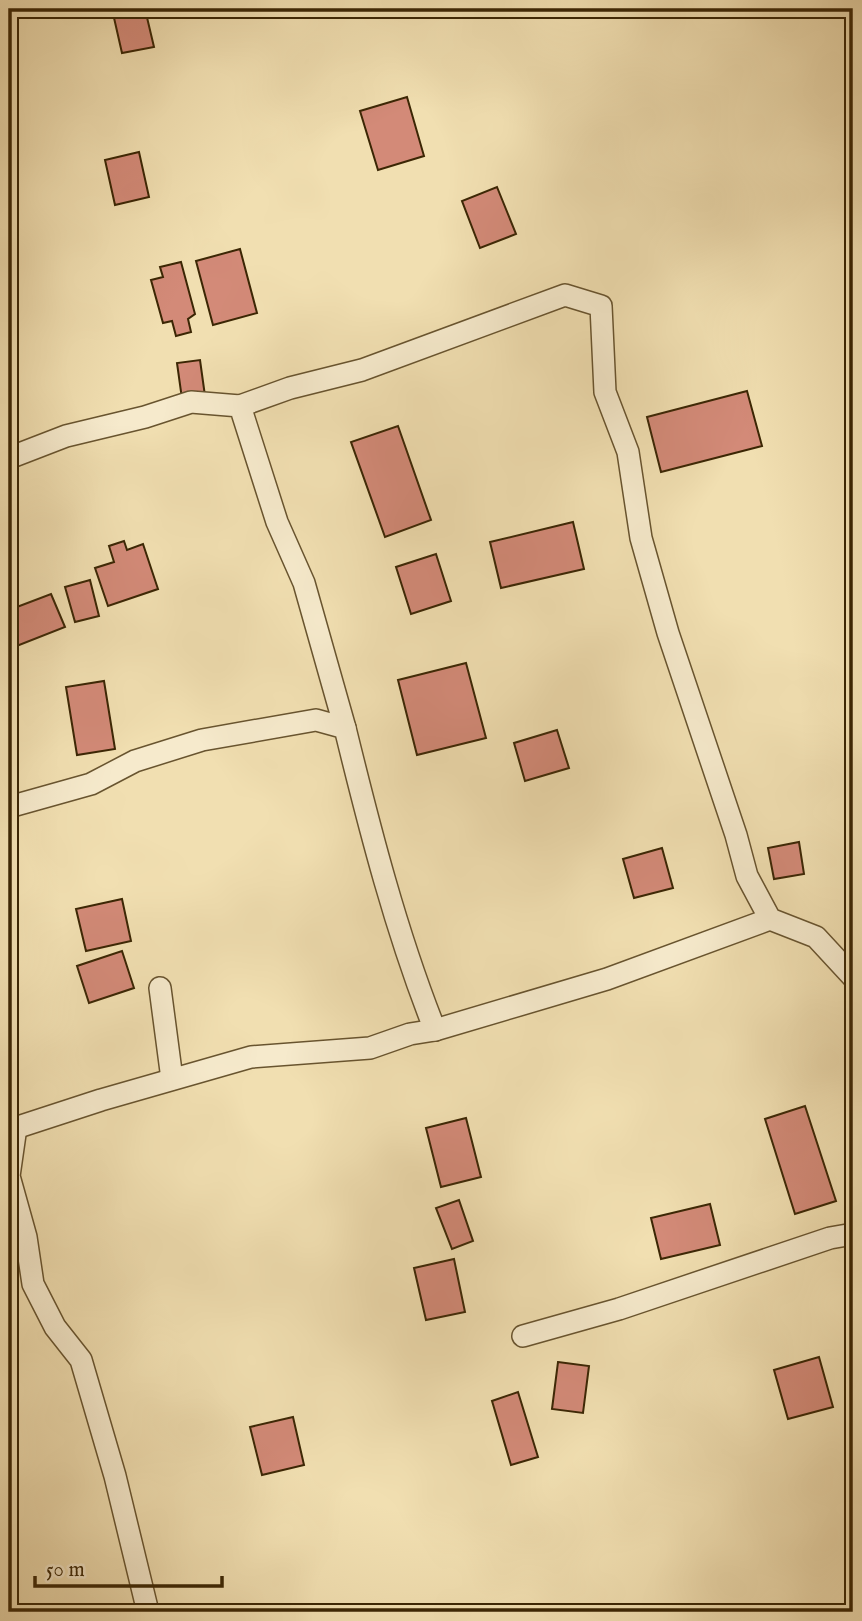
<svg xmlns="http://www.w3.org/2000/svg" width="862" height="1621" viewBox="0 0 862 1621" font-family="'IM FELL English',serif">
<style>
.building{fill:#d38a78;stroke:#3b2604;stroke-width:2}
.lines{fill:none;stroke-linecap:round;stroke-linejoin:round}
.minor-casing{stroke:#68542f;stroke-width:24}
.minor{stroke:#f6eacc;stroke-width:21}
</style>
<rect width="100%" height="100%" fill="#f1dfb1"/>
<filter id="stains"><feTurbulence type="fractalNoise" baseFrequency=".00286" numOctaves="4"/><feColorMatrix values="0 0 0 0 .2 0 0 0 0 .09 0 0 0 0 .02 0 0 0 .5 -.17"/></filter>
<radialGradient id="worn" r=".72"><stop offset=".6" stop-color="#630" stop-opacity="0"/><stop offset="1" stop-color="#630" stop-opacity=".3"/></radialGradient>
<g class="building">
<path d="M62,9H93L64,15Z"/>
<path d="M112,9H145L154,47L122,53Z"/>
<path d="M407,97L424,156L378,170L360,111Z"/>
<path d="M139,152L149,197L115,205L105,160Z"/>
<path d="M497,187L516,234L480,248L462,201Z"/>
<path d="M240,249L257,313L213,325L196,261Z"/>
<path d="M181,262L195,314L188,319L191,332L176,336L172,321L163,323L151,280L163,277L160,267Z"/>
<path d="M200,360L205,396L182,399L177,363Z"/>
<path d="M747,391L762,446L661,472L647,417Z"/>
<path d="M398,426L431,520L385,537L351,442Z"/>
<path d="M573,522L584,569L501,588L490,542Z"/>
<path d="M124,541L127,550L143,544L158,589L108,606L95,568L114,562L109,546Z"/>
<path d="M436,554L451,601L411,614L396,567Z"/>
<path d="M90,580L99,616L75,622L65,587Z"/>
<path d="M51,594L65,627L9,649V610Z"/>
<path d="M466,663L486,738L417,755L398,680Z"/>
<path d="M104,681L115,749L77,755L66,687Z"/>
<path d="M557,730L569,768L525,781L514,743Z"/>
<path d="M799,842L804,874L774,879L768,848Z"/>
<path d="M662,848L673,888L634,898L623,859Z"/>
<path d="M122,899L131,941L86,951L76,909Z"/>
<path d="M122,951L134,988L89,1003L77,966Z"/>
<path d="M805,1106L836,1201L795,1214L765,1119Z"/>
<path d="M466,1118L481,1177L441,1187L426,1128Z"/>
<path d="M459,1200L473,1241L452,1249L436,1208Z"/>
<path d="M710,1204L720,1245L661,1259L651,1218Z"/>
<path d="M454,1259L465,1312L426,1320L414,1268Z"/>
<path d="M819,1357L833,1407L788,1419L774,1370Z"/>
<path d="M558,1362L589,1366L583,1413L552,1409Z"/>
<path d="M518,1392L538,1457L511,1465L492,1401Z"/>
<path d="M293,1417L304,1465L262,1475L250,1427Z"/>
</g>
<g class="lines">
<defs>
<g id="minor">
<path d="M240,406L290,388L362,370L565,295L601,306L605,392L628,452L641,538L668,633L736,835L747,876L770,919L816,937L853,977"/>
<path d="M9,458L66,436L145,417L191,402L240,406L277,522L304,583L345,728"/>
<path d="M9,807L91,784L135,761L202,740L316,720L345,728C370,830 396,932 435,1030"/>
<path d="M160,988L172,1079"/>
<path d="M16,1127L9,1176L26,1237L33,1284L55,1327L81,1360L115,1476L148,1612"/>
<path d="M9,1130L101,1100L251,1057L370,1048L410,1034L435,1030L607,979L770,919"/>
<path d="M523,1336L619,1309L830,1238L853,1234"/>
</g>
</defs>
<use href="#minor" class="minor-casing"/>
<use href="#minor" class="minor"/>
</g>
<rect width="862" height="1621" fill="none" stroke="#f1dfb1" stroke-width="35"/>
<rect x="10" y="10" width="841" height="1600" fill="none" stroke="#3b2604" stroke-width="3.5"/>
<rect x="18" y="18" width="827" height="1586" fill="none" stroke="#3b2604" stroke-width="2"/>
<path d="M35 1576v10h187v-10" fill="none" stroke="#3b2604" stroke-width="3.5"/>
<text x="46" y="1576" font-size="21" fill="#3b2604" stroke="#f6eacc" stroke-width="5" paint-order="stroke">50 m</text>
<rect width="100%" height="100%" filter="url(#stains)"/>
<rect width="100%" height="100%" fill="url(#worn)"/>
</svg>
